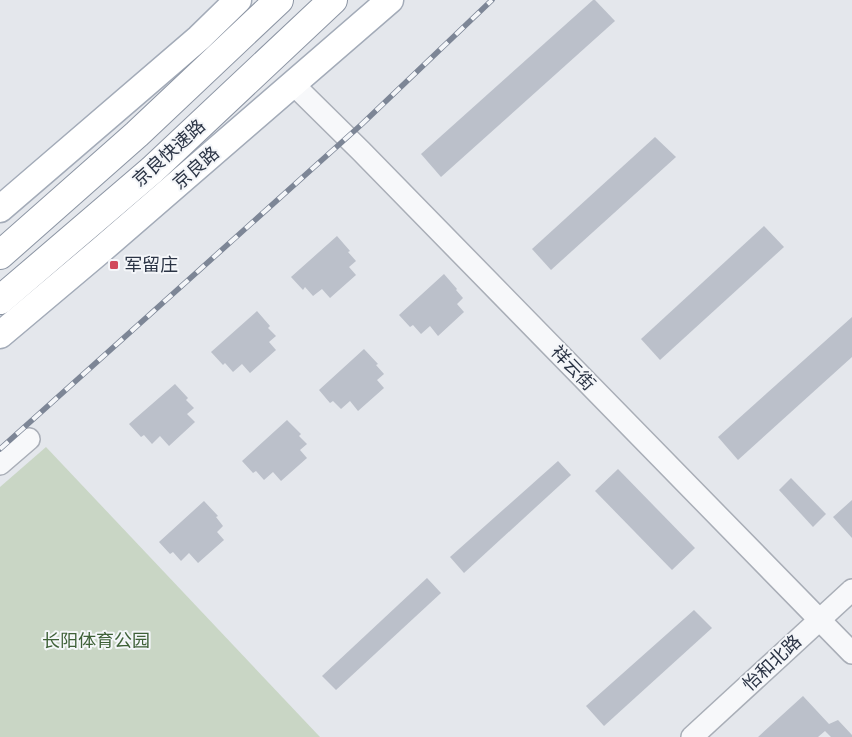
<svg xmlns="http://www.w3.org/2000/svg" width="852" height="737" viewBox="0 0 852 737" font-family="'Alegreya Sans','Noto Sans SC',sans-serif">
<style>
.green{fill:#c9d6c5}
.building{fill:#bbc0ca}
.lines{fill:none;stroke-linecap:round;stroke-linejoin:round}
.minor-casing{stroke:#a9aeb7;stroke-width:24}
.major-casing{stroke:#a3abb8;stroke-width:29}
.highway-casing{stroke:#8b94a3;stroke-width:30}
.minor{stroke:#f7f8fa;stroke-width:21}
.major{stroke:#fff;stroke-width:26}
.highway{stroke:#fff;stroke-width:28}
.rail-casing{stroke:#7d8696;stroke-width:5.5}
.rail{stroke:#f4f6f9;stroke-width:4;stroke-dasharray:11;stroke-linecap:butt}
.poi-dot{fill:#d1495b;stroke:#f4f6f9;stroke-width:2}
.labels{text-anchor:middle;stroke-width:4;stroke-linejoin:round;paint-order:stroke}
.street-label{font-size:18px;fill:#2b3445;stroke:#f4f6f9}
.poi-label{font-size:18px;fill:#2b3445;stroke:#f4f6f9;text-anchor:start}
.park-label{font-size:18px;fill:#3f6138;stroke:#f4f6f9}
</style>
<rect width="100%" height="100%" fill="#e4e7ec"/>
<path class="green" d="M46,447L320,737H0V487Z"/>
<g class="building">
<path d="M593,0H595L615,21L441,177L421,154Z"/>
<path d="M655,137L676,157L551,270L532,249Z"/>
<path d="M764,226L784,247L660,360L641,339Z"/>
<path d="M337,236L350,251L348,252L356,261L349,267L356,275L330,298L322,289L313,296L305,287L303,290L291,277Z"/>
<path d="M444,274L457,289L456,290L463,298L457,304L464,312L438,336L430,326L421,334L413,325L410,327L399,315Z"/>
<path d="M257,311L270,326L268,328L276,336L269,342L276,350L250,373L242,364L233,372L225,363L223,365L211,352Z"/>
<path d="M852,317V357L738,460L718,437Z"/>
<path d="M364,349L378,364L376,365L384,374L377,380L384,388L358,411L350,401L341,409L333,401L330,403L319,390Z"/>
<path d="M175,384L188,398L186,400L194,408L187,414L195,422L169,446L160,436L152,444L144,435L141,437L129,424Z"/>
<path d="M287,420L301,434L299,436L307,444L300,450L307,458L281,481L273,472L264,480L256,471L253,473L242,461Z"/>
<path d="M558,461L571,475L464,573L450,557Z"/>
<path d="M618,469L695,548L672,570L595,491Z"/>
<path d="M791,478L826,514L813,527L779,490Z"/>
<path d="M852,500V538L833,517Z"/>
<path d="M204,501L218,516L216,517L223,526L217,532L224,540L198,563L189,553L181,561L173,552L170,554L159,542Z"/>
<path d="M427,578L441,593L336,690L322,676Z"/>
<path d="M694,610L712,628L604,726L586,706Z"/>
<path d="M803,696L829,724L838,720L852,735V737H831L825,731L818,737H758Z"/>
</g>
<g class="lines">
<defs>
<g id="minor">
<path d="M293,84L361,151L852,653"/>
<path d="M0,464L29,439"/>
<path d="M692,737L852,590"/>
</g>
<g id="major">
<path d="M0,209L199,38L238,0"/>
<path d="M0,335L101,250L390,0"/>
</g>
<g id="highway">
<path d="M0,255L137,134L279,0"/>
<path d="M0,300L152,170L333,0"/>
</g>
</defs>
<use href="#minor" class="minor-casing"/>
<use href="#major" class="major-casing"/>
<use href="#highway" class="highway-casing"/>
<use href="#minor" class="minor"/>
<use href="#major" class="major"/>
<use href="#highway" class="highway"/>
<defs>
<path id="rail" d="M0,449L362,124L492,0"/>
</defs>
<use href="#rail" class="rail-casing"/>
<use href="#rail" class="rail"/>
</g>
<rect class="poi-dot" x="109" y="260" width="10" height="10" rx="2.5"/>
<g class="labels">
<g class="street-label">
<text transform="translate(169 153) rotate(-42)" y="6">京良快速路</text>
<text transform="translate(196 168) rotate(-41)" y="6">京良路</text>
<text transform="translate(573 368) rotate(46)" y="6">祥云街</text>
<text transform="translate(772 663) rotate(-43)" y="6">怡和北路</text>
</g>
<g class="poi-label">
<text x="124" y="271">军留庄</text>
</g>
<g class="park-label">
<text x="96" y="647">长阳体育公园</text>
</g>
</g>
</svg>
